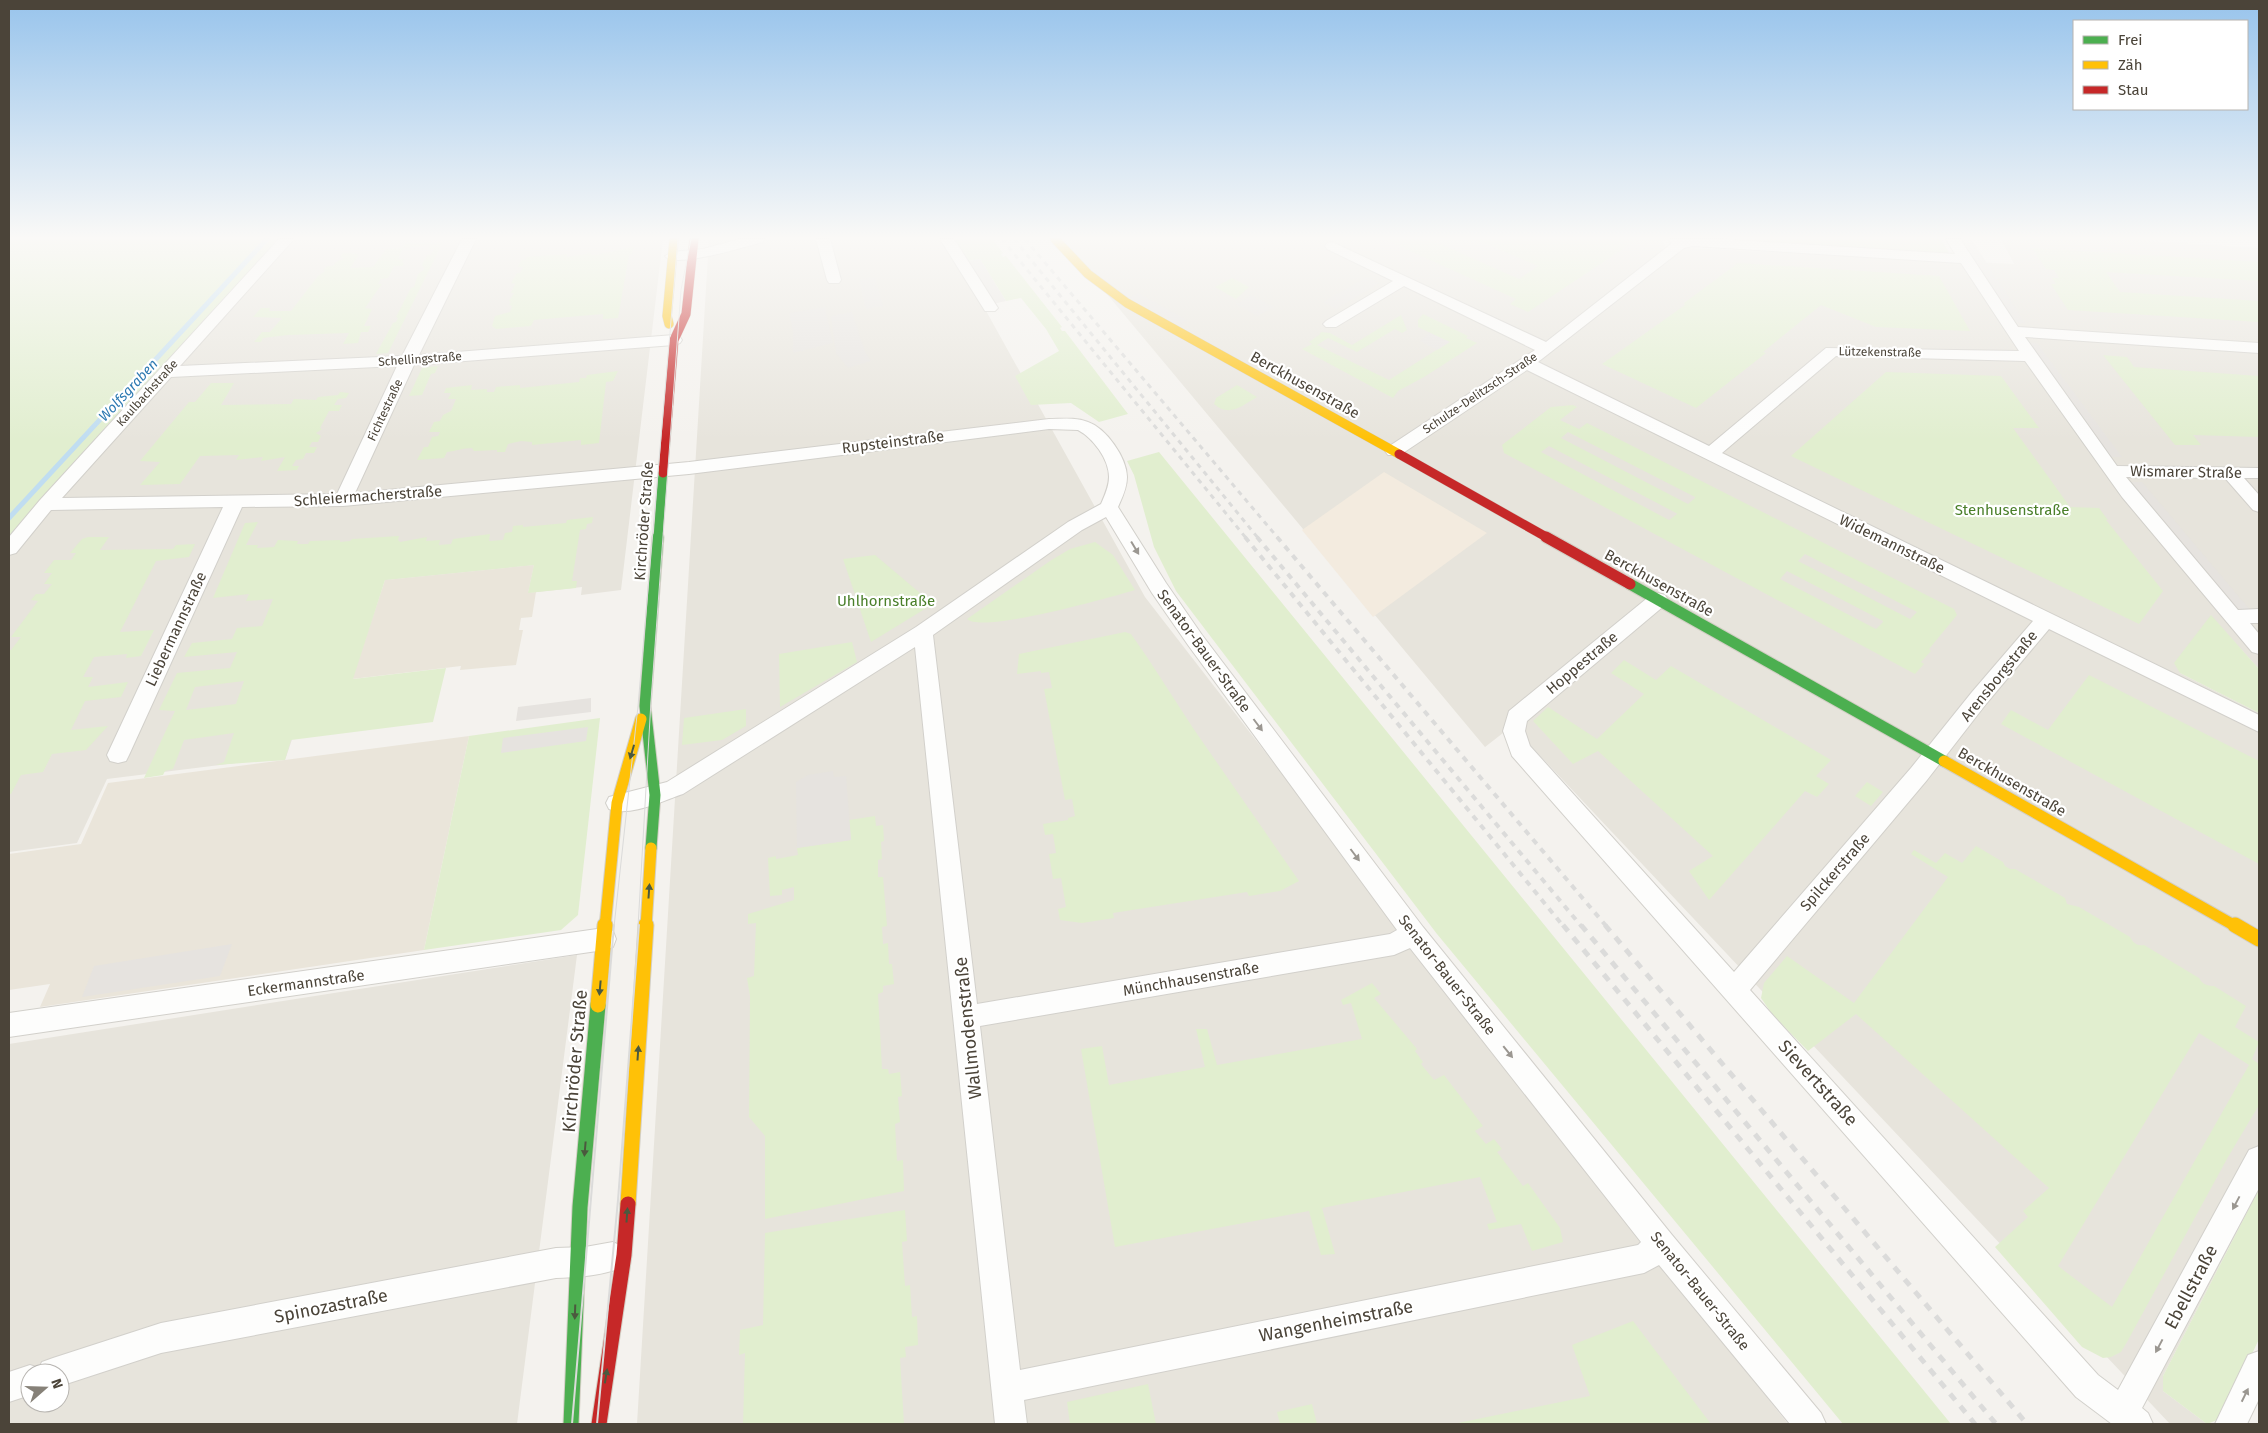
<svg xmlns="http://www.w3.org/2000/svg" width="2268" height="1433" viewBox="0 0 2268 1433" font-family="'Fira Sans',sans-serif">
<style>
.residential{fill:#e7e4dc;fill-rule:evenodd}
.commercial{fill:#f3ebdf}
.education{fill:#eae5da}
.green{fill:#e1eecf;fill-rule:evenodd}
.parking{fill:#e6e3df}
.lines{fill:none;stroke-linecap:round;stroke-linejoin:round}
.stream{stroke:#c0ddf1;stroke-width:5}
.street-casing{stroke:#d2d0cb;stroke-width:2}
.fast-far2-casing{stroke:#d3cfc5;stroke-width:10}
.fast-far1-casing{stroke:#d3cfc5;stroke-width:13}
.fast-casing{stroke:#d3cfc5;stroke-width:17}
.slow-far2-casing{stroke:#d3cfc5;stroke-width:10}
.slow-far1-casing{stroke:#d3cfc5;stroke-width:13}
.slow-casing{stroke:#d3cfc5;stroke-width:17}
.jam-far2-casing{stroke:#d3cfc5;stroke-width:10}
.jam-far1-casing{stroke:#d3cfc5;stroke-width:13}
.jam-casing{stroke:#d3cfc5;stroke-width:17}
.street{fill:#fdfdfc;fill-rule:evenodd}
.fast-far2{stroke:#4caf50;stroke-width:9}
.fast-far1{stroke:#4caf50;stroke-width:11}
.fast{stroke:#4caf50;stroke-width:15}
.slow-far2{stroke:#ffc107;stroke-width:9}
.slow-far1{stroke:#ffc107;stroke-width:11}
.slow{stroke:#ffc107;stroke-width:15}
.jam-far2{stroke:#c62828;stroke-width:9}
.jam-far1{stroke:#c62828;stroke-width:11}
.jam{stroke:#c62828;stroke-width:15}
.tram-far1{stroke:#dbdbda;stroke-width:1}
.tram{stroke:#dbdbda;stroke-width:2}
.rail-far2{stroke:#dbdbda;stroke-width:3;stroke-dasharray:5 5;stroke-linecap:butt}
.rail-far1{stroke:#dbdbda;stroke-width:4;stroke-dasharray:6 6;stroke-linecap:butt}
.rail{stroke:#dbdbda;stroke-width:5;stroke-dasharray:8 8;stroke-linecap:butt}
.oneway{fill:#9b9791}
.oneway2{fill:#4b593e}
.labels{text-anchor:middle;stroke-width:4.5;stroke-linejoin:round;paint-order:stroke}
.far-street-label{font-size:12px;fill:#4b4439;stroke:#fff}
.far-water-label{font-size:14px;font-style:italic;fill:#2e7ab2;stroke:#fff}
.street-label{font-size:15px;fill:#4b4439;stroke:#fff}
.park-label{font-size:15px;fill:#4a7f2a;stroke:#fff}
.near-street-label{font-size:18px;fill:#4b4439;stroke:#fff}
</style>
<rect width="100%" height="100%" fill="#f4f2ee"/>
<g class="residential">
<path d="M287,239H663L621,590L581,595L582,587L528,593L534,565L345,584L285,760L244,762L107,779L77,843L9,852V549L46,504Z"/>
<path d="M709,239H942L980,300L1145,597L1667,1271L1788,1424H637Z"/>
<path d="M1061,239H1663L1665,247L2014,264L2001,239H2120L2259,248V669L2211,616L2180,673L2259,713V1189L2163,1376V1391L2207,1424H2170L1512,726L1485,747Z"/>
<path d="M577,955L517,1424H9V1044ZM30,1373H60V1403H30Z"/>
</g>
<path class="commercial" d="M1384,472L1487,533L1373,617L1302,530Z"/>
<g class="education">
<path d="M534,565L528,593L536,592L532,617L521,618L519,630H523L516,665L460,670L461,666L352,679L385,580Z"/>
<path d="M469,736L424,950L40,1007L50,984L9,990V854L81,844L108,783Z"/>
</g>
<g class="green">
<path d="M9,239H287L46,504L9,549Z"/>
<path d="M950,239H992L1003,253L1001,254L1003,257L1006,256L1062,327L1060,328L1062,331H1065L1128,414L1099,422L1071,403L1031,405L1015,376L1059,351L1046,329L1021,298L1006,301L980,259L962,262Z"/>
<path d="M1384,239H1429L1519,279L1538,266L1475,239H1638L1528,312L1510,304L1516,299Z"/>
<path d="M1689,239H1941L1951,256Z"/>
<path d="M443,242L388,353L376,354L393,323L396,322L398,318L396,317L411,288L414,287L418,274L425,269L422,265L427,255H431L434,249H429L430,245L403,248L398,259H404L402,262L404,263L403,266H394L388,278L381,279L378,284H382L365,308L372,309L364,326H371L368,332H361L358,343L343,344L349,333L288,335L263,338L261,342H254L262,332H270L282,318L253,317L261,308H270L269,311H291L318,276L325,271L323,270L327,266H333L336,262L345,258L340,257L343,253L359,254L350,268L373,267L386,249L403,248L406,243Z"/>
<path d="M634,247L632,254L629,255L618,318L603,319V314L534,320L531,326L496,329L492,326L495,316L510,312L512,306L509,305L511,302L509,301L514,293H511L515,284L511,283L517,273H520L523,267H518L521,260H525L527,257L567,254V257L591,253V255C608,254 617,249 634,247Z"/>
<path d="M2032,248L2259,262V281L2106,272L2120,292L2259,301V322L2068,310L2051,284H2056L2052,278H2059L2054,270L2046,269Z"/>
<path d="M1738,263L1939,276L1970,331L1876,327L1821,305L1763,352L1766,353L1696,408L1602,364L1685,305L1684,303Z"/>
<path d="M1232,278L1249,287L1236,299L1215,287Z"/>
<path d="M1423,314L1468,336L1466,338L1477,343L1424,377L1398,391L1393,398L1302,349L1312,344L1309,342L1319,335L1321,332L1330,333L1352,345L1401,315L1407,330L1402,333L1395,329L1357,352L1328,338L1317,345L1389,380L1449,342L1418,327V320Z"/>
<path d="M2103,355L2127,357L2134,367L2259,376V437L2193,435L2201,445H2175Z"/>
<path d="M438,366L435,373L431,374L422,395L409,396L422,368Z"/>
<path d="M618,371L613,381L606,382L599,443L581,445V440L532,445V442L521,441L508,444L505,452H497V450L474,451L472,448C463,448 456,451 447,452L444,458L417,460L424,447H428L432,437L438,436L440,432H429L434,422L440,421L443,415L451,411L456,399H448L451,393H444L446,388L472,385L471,390L487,389V392H494L496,387L520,385V388L579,382L580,378H586L587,375Z"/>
<path d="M1886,372L2001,376L2039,428H2013L2070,507L2099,508L2108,520H2106L2163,591L2139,624L1791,456Z"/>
<path d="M211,383H234L221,405L291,404L294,399L316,400L318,397L338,395L340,392L349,393L346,398L338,399L334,405H342L339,411H329L320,428L322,429L316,433L321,436L318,442H312L309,447H317L314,453H306L303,459L296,460L292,466H299L297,470L277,471L285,457L261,461L263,457L236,460L239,455L200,456L180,484L140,485L160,462L140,461L189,402H195Z"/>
<path d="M1237,385L1257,397C1243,405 1229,418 1214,404L1216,398Z"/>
<path d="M1573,405L1577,407L1560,420L1579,429L1587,423L1954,609L1957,615L1929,649L1931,651L1921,662L1924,664L1915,674L1504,453L1502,445L1551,407ZM1568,432L1695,497V498L1688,504L1561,438ZM1549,446L1676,513L1677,514L1669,520L1541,452ZM1805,554L1917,612L1910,619L1798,561ZM1787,571L1883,621V622L1876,629L1780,579Z"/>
<path d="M1159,452L1951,1424H1843L1437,934L1176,591L1154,547L1134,475L1127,461Z"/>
<path d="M593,517L592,523L587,524L586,529L580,530L572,581H577L576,588L528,593L534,565L385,580L353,679L446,668L433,722L291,740L285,760L216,765L224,762L234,733L184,740L173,769L165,771L163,775L144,778L175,711L159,710L177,673L230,668L237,652L184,657L192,643L232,639L237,628L262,626L273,599L246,601L249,594L213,598L245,523L258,522L246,545H258L257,548L274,547L278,540L298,541L297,544H308L310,541L340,540V542L350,541L352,539L399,536L398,540L400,542L427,537L426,541L440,540L439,545L451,544L453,539L490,534L489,541L503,540L505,533L512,532L513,526L523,525V527L566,523L567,520ZM244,681L236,704L186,710L195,687Z"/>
<path d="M88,537H109L100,550L173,549L176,545L195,544L189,557L156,561L120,632L154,630L141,656L126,658L127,654L94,657L83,677H93L88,687L128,682L121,697L85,701L71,730L108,726L86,750L52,754L43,772L21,775L11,794H9V650H11L21,637H11L38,601L31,600L36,594H44L52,584H44L52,573H44L54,560H71L76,553H70L82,539Z"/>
<path d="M1095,542L1113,555L1135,590C1111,597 982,634 967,619L1050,561L1070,549Z"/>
<path d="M875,555L933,604L871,642L843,559Z"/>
<path d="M2211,615L2259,669V713L2180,673L2174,663Z"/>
<path d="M1125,632L1131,634L1147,657L1193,728L1299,881L1280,891L1249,896L1247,892L1113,913L1114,918L1082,923L1060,920L1058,909L1066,907L1061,878L1053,879L1049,854L1056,853L1053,834L1045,835L1043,824L1068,820V818L1075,816L1072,799L1065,800L1044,689L1052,688L1049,672L1041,673V671L1017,674L1019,654Z"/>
<path d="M852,642L857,662L780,707L779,654Z"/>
<path d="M1624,660L1656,680L1671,666L1831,760L1816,776L1829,784L1817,797L1805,791L1709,900L1689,871L1713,856L1598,751L1573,764L1533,721L1548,707L1597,739L1644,694L1611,673Z"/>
<path d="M2089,675L2259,761V864L2001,724L2011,710L2048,730Z"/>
<path d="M746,709V726L722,740L682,745L684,718Z"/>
<path d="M600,718L578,915L561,930L424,950L469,736Z"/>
<path d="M1867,782L1883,792L1871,806L1855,796Z"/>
<path d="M875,816L876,826L883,825L884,841L881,842L882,859L878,860V877H883L887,926L882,927L883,944L888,943L889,964H892L894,984L883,986V992L878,994L882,1069H888L889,1074L900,1072L902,1096L898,1097L900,1122L895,1124L897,1161L903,1160L904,1191L765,1219V1136L749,1117L750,996L747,978L754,976L756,923L748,924V914L794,900V887L782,890V895L770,896L768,858L776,856V859L798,855L797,848L851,840L849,820Z"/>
<path d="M1976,846L2003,862L2005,866L2010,869H2015L2065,898L2067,904L2079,907L2130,937C2133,943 2137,946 2144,945L2199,978C2202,984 2207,986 2214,986L2246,1006L2235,1027L2259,1042L2252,1059L2259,1064V1105L2228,1157L2127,1342L2121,1352L2111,1357L2103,1358L2082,1347L1995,1247L2028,1217L2023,1211L2049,1188L1856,1014L1808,1051L1772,1014L1761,998L1764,983L1787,956L1854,1003L1948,877L1911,854L1914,850L1936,863L1945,853L1962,863ZM2199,1033L2249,1065L2112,1307L2058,1266Z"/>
<path d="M1372,983L1381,994L1374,998L1417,1049L1415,1051L1423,1062L1421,1064L1434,1080L1444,1075L1483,1126L1475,1131L1486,1144L1494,1139L1502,1149L1497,1152L1523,1186L1528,1183L1560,1228L1563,1242L1532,1251L1521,1224L1489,1230L1487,1224L1497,1222L1480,1177L1322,1208L1335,1254L1321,1255L1309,1211L1115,1247L1081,1049L1102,1046L1109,1085L1205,1067L1196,1029H1207L1217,1065L1362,1039L1351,1003L1343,1005L1341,1000Z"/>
<path d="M2259,1189V1339L2222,1418L2207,1424L2163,1391V1376Z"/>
<path d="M905,1210L907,1241L902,1242L905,1286L910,1285L912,1317L917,1316L918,1345L905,1347L906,1357L900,1358L904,1424H743L745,1353L739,1355L740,1330L763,1325L765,1233Z"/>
<path d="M1633,1321L1711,1424H1453L1590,1396L1572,1345Z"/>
<path d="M1148,1384L1156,1424H1070L1067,1402Z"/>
<path d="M1312,1404L1317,1424H1280L1277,1412Z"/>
</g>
<g class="parking">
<path d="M1953,239L1972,240L2025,323L2007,322Z"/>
<path d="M980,259L1006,301L988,305L962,262Z"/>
<path d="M875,277L883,306L866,309L859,280Z"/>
<path d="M1367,277L1379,283L1336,309L1323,302Z"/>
<path d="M1138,293L1187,320L1180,324L1130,297Z"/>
<path d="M1251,295L1274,307L1257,316L1236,304Z"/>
<path d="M825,307L833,343L793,353V330L789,313Z"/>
<path d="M852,312L865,352L871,361L848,368L836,353L831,316Z"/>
<path d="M1430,332V333L1450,342L1437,350L1420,341Z"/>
<path d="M2019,342L2037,343L2122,457H2102Z"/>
<path d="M2121,482H2142L2250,610H2227Z"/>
<path d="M591,698V712L516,721L518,707Z"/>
<path d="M588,727L586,741L501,753L503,738Z"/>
<path d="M833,771L834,777L846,776L851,840L797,848L796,782L808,775Z"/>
<path d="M232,944L220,976L82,997L94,966Z"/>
</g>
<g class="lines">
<path class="stream" d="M9,518L267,239"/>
<defs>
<g id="street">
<path d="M279,239H294L180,366L402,356L462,239H476L419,355L674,335L680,337L682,340L680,343L674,345L414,365L355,493L689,462L1049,419C1062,419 1075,417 1088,422C1106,428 1127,458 1127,477C1127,488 1122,498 1118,507L1166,583L1202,635L1423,927L1672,1235L1821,1413L1826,1424H1790L1659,1265L1644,1273L1024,1400L1027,1424H995L915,647L683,794C662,801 631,817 609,809L606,803L609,797L667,782L916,627L1068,522L1101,504C1105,495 1109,486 1109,477C1109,459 1093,438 1078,430L1049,429L689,474L343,506L242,507L129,755L126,761L118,763L110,761L107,755L223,507L51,510L16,553L9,555V537L40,500ZM397,366L337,494L62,498L171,377ZM1106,517L1152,593L1188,645L1397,930L1390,934L977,1004L933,635L1082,530ZM1410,948L1641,1242L1638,1245L1020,1370L980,1026L1394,955Z"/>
<path d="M740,239H765L763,242C747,246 674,269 665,256L672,252L703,249Z"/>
<path d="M816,239H830L841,280L839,283H829L827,280Z"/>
<path d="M940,239H954L998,308L995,311H985Z"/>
<path d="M1670,239H1719L1955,254L1946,239H1960L2018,327L2259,343V353L2025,337L2117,466L2259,468V478H2244L2259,495V512L2253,510L2225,478L2126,477L2238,610L2259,609V623H2250L2259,634V654L2252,652L2122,497L2025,361L1836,356L1722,453L2259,715V732L2049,629L1986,704L1927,780L1750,990L2098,1375L2118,1390L2249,1150L2259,1146V1188L2142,1408L2148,1413L2153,1424H2112L2076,1397L1512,756L1503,731L1509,711L1651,595L1658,593L1665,595L1668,600L1665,605L1527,721L1525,731L1530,746L1734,972L1911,768L1972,692L2033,621L1527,370L1400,455H1388L1385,451L1388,447L1535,350L1404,286L1336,327H1326L1323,324L1326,321L1393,281L1327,249L1325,246L1327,243L1332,242L1546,342L1671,244ZM1693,246L1961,263L2019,351L1826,348L1709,446L1538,362L1684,248Z"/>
<path d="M604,928L613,931L616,939L613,947L604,950L9,1037V1013Z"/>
<path d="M613,1242L623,1247L628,1257L623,1267C602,1276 579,1277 556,1278L161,1353L60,1386V1373H30V1395L9,1402V1372L30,1365L39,1368L42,1362L53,1358L161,1323L556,1248L585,1247Z"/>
<path d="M2259,1351V1399L2247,1424H2215L2248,1355Z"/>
</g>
<path id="fast-far2" d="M658,538L663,473"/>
<g id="fast-far1">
<path d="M1630,584L1944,761"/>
<path d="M651,848L655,795L645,706L658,537"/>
</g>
<path id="fast" d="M571,1424L580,1207L598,1005"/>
<g id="slow-far2">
<path d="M1055,239L1088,274L1127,303L1399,454"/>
<path d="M669,324L667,316L674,239"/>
</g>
<g id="slow-far1">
<path d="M1944,761L2237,927"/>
<path d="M605,927L617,803L641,719"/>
<path d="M646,927L651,848"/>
</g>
<g id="slow">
<path d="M2235,925L2259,939"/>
<path d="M598,1005L605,925"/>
<path d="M628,1204L646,925"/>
</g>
<g id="jam-far2">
<path d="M1399,454L1548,538"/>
<path d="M663,473L674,340L686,314L694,239"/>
</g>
<path id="jam-far1" d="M1546,537L1630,584"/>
<path id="jam" d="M599,1424L624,1255L628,1204"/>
</defs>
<use href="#street" class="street-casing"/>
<use href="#fast-far2" class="fast-far2-casing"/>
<use href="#fast-far1" class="fast-far1-casing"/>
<use href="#fast" class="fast-casing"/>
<use href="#slow-far2" class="slow-far2-casing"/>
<use href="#slow-far1" class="slow-far1-casing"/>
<use href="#slow" class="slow-casing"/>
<use href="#jam-far2" class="jam-far2-casing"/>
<use href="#jam-far1" class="jam-far1-casing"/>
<use href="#jam" class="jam-casing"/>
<use href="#street" class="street"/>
<use href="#fast-far2" class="fast-far2"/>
<use href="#fast-far1" class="fast-far1"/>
<use href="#fast" class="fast"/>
<use href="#slow-far2" class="slow-far2"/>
<use href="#slow-far1" class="slow-far1"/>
<use href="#slow" class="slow"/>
<use href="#jam-far2" class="jam-far2"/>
<use href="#jam-far1" class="jam-far1"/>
<use href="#jam" class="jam"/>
<g class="tram-far1">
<path d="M614,927L638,706L678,239"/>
<path d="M638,927L651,701L681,290L691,239"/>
</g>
<g class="tram">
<path d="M572,1424L614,925"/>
<path d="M597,1424L618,1200L639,925"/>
</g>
<g class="rail-far2">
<path d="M1002,239L1246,538"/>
<path d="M1014,239L1258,538"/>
<path d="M1025,239L1278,538"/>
</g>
<g class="rail-far1">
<path d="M1245,537L1564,927"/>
<path d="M1257,537L1582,927"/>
<path d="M1277,537L1607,927"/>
</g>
<g class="rail">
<path d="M1563,925L1975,1424"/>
<path d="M1581,925L1996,1424"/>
<path d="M1605,925L2027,1424"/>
</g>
</g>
<defs><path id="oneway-solid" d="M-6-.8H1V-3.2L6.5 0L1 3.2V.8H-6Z" transform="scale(1.25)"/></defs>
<g class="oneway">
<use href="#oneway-solid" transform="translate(1135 548) rotate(59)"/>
<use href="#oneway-solid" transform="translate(1258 725) rotate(53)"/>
<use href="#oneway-solid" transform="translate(1355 855) rotate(53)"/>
<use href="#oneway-solid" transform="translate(1508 1052) rotate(51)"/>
<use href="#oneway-solid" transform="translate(2236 1203) rotate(118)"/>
<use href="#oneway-solid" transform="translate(2159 1346) rotate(118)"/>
<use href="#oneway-solid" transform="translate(2245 1395) rotate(-64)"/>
</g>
<g class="oneway2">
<use href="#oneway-solid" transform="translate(632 752) rotate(106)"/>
<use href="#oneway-solid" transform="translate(649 891) rotate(-86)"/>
<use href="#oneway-solid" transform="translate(600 988) rotate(95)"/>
<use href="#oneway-solid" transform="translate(638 1053) rotate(-86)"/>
<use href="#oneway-solid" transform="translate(585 1149) rotate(95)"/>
<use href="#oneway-solid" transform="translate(627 1215) rotate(-86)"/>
<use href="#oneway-solid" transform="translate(575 1312) rotate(92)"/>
<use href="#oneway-solid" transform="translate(606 1376) rotate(-81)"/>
</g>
<linearGradient id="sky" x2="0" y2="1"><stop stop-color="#98c4ec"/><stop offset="0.54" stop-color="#faf9f7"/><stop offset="1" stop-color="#faf9f7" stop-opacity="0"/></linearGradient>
<rect width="2268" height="440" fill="url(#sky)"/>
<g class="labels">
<g class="far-street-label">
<text transform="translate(1880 352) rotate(1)" y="4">Lützekenstraße</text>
<text transform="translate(420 359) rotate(-4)" y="4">Schellingstraße</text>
<text transform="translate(147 393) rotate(-48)" y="4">Kaulbachstraße</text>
<text transform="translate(1480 393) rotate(-34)" y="4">Schulze-Delitzsch-Straße</text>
<text transform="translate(385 410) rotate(-65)" y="4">Fichtestraße</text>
</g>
<g class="far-water-label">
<text transform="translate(128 390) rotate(-47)" y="5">Wolfsgraben</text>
</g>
<g class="street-label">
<text transform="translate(1305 385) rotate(29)" y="5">Berckhusenstraße</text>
<text transform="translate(893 442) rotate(-7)" y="5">Rupsteinstraße</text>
<text transform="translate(2186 472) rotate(1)" y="5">Wismarer Straße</text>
<text transform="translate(368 496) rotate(-4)" y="5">Schleiermacherstraße</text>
<text transform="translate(644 521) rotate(-86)" y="5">Kirchröder Straße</text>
<text transform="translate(1892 544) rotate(26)" y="5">Widemannstraße</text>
<text transform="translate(1659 583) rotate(29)" y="5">Berckhusenstraße</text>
<text transform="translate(176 629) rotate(-65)" y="5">Liebermannstraße</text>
<text transform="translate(1204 651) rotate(54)" y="5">Senator-Bauer-Straße</text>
<text transform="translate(1582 663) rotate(-40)" y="5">Hoppestraße</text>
<text transform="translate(1999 676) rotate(-51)" y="5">Arensborgstraße</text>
<text transform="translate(2012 782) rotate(30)" y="5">Berckhusenstraße</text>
<text transform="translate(1835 872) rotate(-49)" y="5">Spilckerstraße</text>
<text transform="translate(1447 975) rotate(52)" y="5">Senator-Bauer-Straße</text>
<text transform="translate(1191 979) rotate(-10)" y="5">Münchhausenstraße</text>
<text transform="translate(306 983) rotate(-8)" y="5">Eckermannstraße</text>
<text transform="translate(1700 1291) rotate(51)" y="5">Senator-Bauer-Straße</text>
</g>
<g class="park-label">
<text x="2012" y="515">Stenhusenstraße</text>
<text x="886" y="606">Uhlhornstraße</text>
</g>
<g class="near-street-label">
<text transform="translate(968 1028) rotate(-96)" y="6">Wallmodenstraße</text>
<text transform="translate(575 1061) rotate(-85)" y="6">Kirchröder Straße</text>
<text transform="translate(1818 1083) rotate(48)" y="6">Sievertstraße</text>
<text transform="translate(2191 1287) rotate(-62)" y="6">Ebellstraße</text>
<text transform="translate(331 1306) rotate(-11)" y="6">Spinozastraße</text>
<text transform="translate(1336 1321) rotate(-11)" y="6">Wangenheimstraße</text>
</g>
</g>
<rect width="2268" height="1433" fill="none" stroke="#4b4439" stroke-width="20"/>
<rect x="2073" y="20" width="175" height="90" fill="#ffffff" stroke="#b7b4b0"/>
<rect x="2083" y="36" width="25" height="8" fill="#4caf50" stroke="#b7b4b0"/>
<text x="2118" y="45" font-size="15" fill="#4b4439">Frei</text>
<rect x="2083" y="61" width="25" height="8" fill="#ffc107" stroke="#b7b4b0"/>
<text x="2118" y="70" font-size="15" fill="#4b4439">Zäh</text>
<rect x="2083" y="86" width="25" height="8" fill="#c62828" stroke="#b7b4b0"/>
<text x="2118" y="95" font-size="15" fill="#4b4439">Stau</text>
<g transform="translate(45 1388) rotate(70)"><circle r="24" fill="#ffffff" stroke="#b7b4b0"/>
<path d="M0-4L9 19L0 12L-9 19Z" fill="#868178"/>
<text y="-8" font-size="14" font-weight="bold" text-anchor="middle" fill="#4b4439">N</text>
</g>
</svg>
